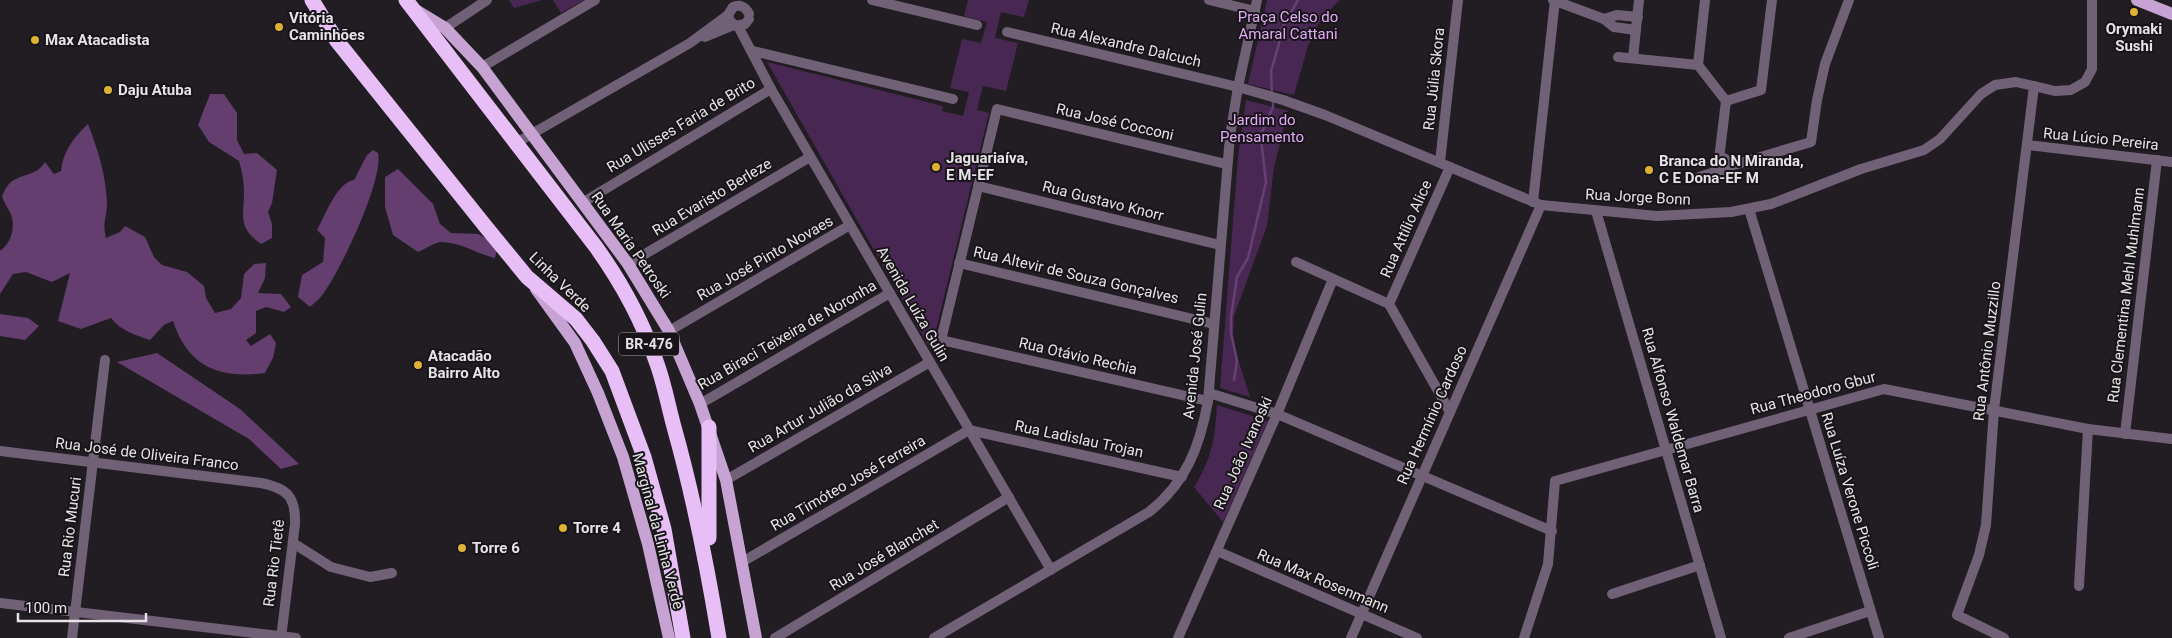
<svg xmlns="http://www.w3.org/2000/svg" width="2172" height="638" viewBox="0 0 2172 638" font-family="Roboto,sans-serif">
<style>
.green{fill:#482853}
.forest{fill:#633e6f}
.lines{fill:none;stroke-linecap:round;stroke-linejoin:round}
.stream{stroke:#654172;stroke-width:2.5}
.minor{stroke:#716177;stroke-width:10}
.major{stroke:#c6a3d2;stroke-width:12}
.highway{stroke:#e8bef6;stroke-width:15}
.poi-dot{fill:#ddb133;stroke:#181419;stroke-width:2}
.labels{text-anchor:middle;stroke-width:4;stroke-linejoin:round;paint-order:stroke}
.shield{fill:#181419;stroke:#a8a5a8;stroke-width:1}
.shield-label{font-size:14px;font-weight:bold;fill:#e5e3e6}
.park-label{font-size:15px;fill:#e3abf6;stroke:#181419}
.poi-label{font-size:15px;font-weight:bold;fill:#e5e3e6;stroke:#181419;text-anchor:start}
.street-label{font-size:15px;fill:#e5e3e6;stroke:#181419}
</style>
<rect width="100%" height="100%" fill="#211d22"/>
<g class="green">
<path d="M509,0H542L514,8Z"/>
<path d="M553,0H584L561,13Z"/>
<path d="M968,0H1029L1024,17L1001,12L995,38L1018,43L1006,91L983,86L977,110L989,113L931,350L767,62L943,106L942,111L963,116L969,92L950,88L962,39L981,43L987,22L964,16Z"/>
<path d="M1267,0H1339L1319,23L1308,46L1294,95L1248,84Z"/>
<path d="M1246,100L1288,111L1274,167L1267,226L1234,316L1233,336L1238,359L1250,397L1220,388L1238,157Z"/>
<path d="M1217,405L1268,421L1223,522L1194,487C1212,459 1215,438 1217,405Z"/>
</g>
<g class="forest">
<path d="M210,94H224L237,113V140L244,154L257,153L277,170L272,203L268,212L272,224V238L261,244C237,227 244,217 244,192C244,181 242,171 239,161L209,142L198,125Z"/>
<path d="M88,124C98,150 106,175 107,203C107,218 102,222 106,238L120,232L125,226L145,237L154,257L162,265L187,272L204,286L206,298L215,313L231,309L241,298L244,274L254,264L266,263L265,278L258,293L281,294L291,307L284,312L266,307L256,311V333L246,340L251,346L270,334L276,343L273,358L265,373C219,379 188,367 173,321L164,325L150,340C135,335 121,331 111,318L81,329L58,321L70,273L52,282L26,272L13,274L0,294V251C10,244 15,230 12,218C11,211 4,204 2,196C4,192 7,185 11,182C23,173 37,176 45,162L54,174L61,171C63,151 74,137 88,124Z"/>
<path d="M373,150L378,153C384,180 340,271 323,294C320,299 314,303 310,307L298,297L302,275L323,262L325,238L317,230C325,216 337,182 354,180L367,155Z"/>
<path d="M398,169L433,204L440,224L451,233L478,234L498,245L495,258C477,254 460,242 441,242C434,243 425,249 418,252L393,235L385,207V177Z"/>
<path d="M0,314L28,318L39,326L25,340L0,336Z"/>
<path d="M157,353L240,409L299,464L281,469L249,439L117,362Z"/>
</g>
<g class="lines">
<g class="stream">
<path d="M1272,94L1271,71L1279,44L1280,32L1298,0"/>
<path d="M1234,380L1237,361L1231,333V317L1237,277L1248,258L1266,182L1261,139L1262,132L1273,107V101"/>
</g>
<g class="minor">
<path d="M872,0L977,25"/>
<path d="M1209,0L1255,11"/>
<path d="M1553,0L1604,19L1614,27L1636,30"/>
<path d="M749,19L745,24L736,26L730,21L728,15L733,7C740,4 746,7 749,14"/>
<path d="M1604,19L1617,15L1638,17"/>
<path d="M738,26L771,89L1051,570"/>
<path d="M445,28L487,0"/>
<path d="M1007,32L1238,87L1283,100L1325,115L1541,205L1657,216L1731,212L1771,204L1861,169L1924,150L1940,139L1981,94L1995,85L2016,82L2055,91L2071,90L2085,82L2092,69V0"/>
<path d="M705,37L734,25"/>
<path d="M753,51L953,99"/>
<path d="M1618,57L1698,65L1726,101L1719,159"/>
<path d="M1633,58L1639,0"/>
<path d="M1698,65L1705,0"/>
<path d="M482,67L595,0"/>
<path d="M1726,101L1761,90L1772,0"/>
<path d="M516,143L690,43L728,15"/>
<path d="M2027,145L2172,162"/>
<circle cx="1722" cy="164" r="6"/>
<path d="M1440,162L1458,0"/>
<path d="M1727,167L1811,142L1817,100L1825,64L1849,0"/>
<path d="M1699,177L1721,170"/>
<path d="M978,186L1220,245"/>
<path d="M1533,202L1555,0"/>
<path d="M582,203L771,89"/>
<path d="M1749,209L1879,638"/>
<path d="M1596,211L1721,638"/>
<path d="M1296,262L1389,304L1450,412"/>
<path d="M959,263L1214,324"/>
<path d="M628,264L810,157"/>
<path d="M1389,304L1450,167"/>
<path d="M669,331L850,225"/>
<path d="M1209,393L1277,414L1552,531"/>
<path d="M1208,401L941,340L997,109L1226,164"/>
<path d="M700,404L890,293"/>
<path d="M2125,434L2157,160"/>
<path d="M0,451L261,483C287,488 296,497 295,524L281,638"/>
<path d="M726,480L930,362"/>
<path d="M293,543L331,567L370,577L392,573"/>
<path d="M1217,551L1417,638"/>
<path d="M742,562L969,430L1182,477"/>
<path d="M2079,586L2088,429"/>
<path d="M1612,594L1700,565"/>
<path d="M0,603L296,638"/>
<path d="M72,638L105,360"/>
<path d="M775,638L1009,497"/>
<path d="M934,638L1149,512C1186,483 1200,446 1208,401L1230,136L1238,87L1257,0"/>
<path d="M1178,638L1277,414L1333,279"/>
<path d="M1351,638L1541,205"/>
<path d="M1524,638L1548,564L1555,481L1884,389L2088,429L2172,439"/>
<path d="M1789,638L1870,611"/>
<path d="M2004,638L1957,615L1979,555L1986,525L1994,410L2034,86"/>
</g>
<g class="major">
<path d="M2137,0L2172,14"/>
<path d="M417,11L445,28L482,67L628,264L669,331L700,404L726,480L756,638"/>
<path d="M536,289L575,343L598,393L623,457L648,544L669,638"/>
</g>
<g class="highway">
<path d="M312,0L337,41L486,227L527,277L576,319L593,341L612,371L644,457L664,529L683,638"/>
<path d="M406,0L596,247C621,282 642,320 656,361C664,382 668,405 674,427C694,498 707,565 719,638"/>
<path d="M709,427V538"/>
</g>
</g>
<g class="poi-dot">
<circle cx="2134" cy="12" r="5"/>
<circle cx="279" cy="27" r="5"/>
<circle cx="35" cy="40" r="5"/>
<circle cx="108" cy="90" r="5"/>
<circle cx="936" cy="167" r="5"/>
<circle cx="1649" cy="170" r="5"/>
<circle cx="418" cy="365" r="5"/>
<circle cx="563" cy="528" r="5"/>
<circle cx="462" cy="548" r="5"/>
</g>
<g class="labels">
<rect class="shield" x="619" y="332.5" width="60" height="23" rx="4"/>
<g class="shield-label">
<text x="649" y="349">BR-476</text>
</g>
<g class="park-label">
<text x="1288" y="22">Praça Celso do<tspan x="1288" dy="17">Amaral Cattani</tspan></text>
<text x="1262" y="125">Jardim do<tspan x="1262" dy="17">Pensamento</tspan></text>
</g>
<g class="poi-label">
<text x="289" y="23">Vitória<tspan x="289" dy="17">Caminhões</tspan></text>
<text x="2134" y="34" text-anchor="middle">Orymaki<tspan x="2134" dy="17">Sushi</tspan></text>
<text x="45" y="45">Max Atacadista</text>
<text x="118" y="95">Daju Atuba</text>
<text x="946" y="163">Jaguariaíva,<tspan x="946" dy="17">E M-EF</tspan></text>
<text x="1659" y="166">Branca do N Miranda,<tspan x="1659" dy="17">C E Dona-EF M</tspan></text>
<text x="428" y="361">Atacadão<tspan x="428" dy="17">Bairro Alto</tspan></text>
<text x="573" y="533">Torre 4</text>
<text x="472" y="553">Torre 6</text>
</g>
<g class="street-label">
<text transform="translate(1126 45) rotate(13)" y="5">Rua Alexandre Dalcuch</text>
<text transform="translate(1434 79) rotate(-84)" y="5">Rua Júlia Skora</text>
<text transform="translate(1115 122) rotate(13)" y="5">Rua José Cocconi</text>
<text transform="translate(681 125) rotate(-31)" y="5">Rua Ulisses Faria de Brito</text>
<text transform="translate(2101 139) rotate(6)" y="5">Rua Lúcio Pereira</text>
<text transform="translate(712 197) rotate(-31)" y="5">Rua Evaristo Berleze</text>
<text transform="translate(1638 197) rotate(3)" y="5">Rua Jorge Bonn</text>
<text transform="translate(1103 201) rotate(14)" y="5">Rua Gustavo Knorr</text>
<text transform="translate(1406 229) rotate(-66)" y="5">Rua Attílio Alice</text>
<text transform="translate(631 245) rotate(55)" y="5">Rua Maria Petroski</text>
<text transform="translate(765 258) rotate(-30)" y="5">Rua José Pinto Novaes</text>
<text transform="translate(1076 275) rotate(13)" y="5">Rua Altevir de Souza Gonçalves</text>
<text transform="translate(560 282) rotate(44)" y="5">Linha Verde</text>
<text transform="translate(2126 295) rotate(-83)" y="5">Rua Clementina Mehl Muhlmann</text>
<text transform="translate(913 304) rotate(60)" y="5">Avenida Luíza Gulin</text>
<text transform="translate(787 335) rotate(-30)" y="5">Rua Biraci Teixeira de Noronha</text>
<text transform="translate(1987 351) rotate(-83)" y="5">Rua Antônio Muzzillo</text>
<text transform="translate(1078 356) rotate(13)" y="5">Rua Otávio Rechia</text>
<text transform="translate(1195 356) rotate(-84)" y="5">Avenida José Gulin</text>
<text transform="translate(1813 393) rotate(-15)" y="5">Rua Theodoro Gbur</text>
<text transform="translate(820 408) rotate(-30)" y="5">Rua Artur Julião da Silva</text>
<text transform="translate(1432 415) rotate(-66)" y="5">Rua Hermínio Cardoso</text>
<text transform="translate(1673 420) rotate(74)" y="5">Rua Alfonso Waldemar Barra</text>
<text transform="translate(1079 439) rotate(12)" y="5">Rua Ladislau Trojan</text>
<text transform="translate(1243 453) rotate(-66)" y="5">Rua João Ivanoski</text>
<text transform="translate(147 454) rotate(7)" y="5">Rua José de Oliveira Franco</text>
<text transform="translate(848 483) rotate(-30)" y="5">Rua Timóteo José Ferreira</text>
<text transform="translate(1850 491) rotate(73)" y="5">Rua Luíza Verone Piccoli</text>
<text transform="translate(70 527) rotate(-83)" y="5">Rua Rio Mucuri</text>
<text transform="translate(658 531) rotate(75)" y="5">Marginal da Linha Verde</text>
<text transform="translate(884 555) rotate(-31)" y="5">Rua José Blanchet</text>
<text transform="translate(274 563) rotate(-83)" y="5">Rua Rio Tietê</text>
<text transform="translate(1323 581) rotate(23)" y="5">Rua Max Rosenmann</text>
</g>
</g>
<path d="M18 613v8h128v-8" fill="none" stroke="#e5e3e6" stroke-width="2.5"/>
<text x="25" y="613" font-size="15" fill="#e5e3e6" stroke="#181419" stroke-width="4" paint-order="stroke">100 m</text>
</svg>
